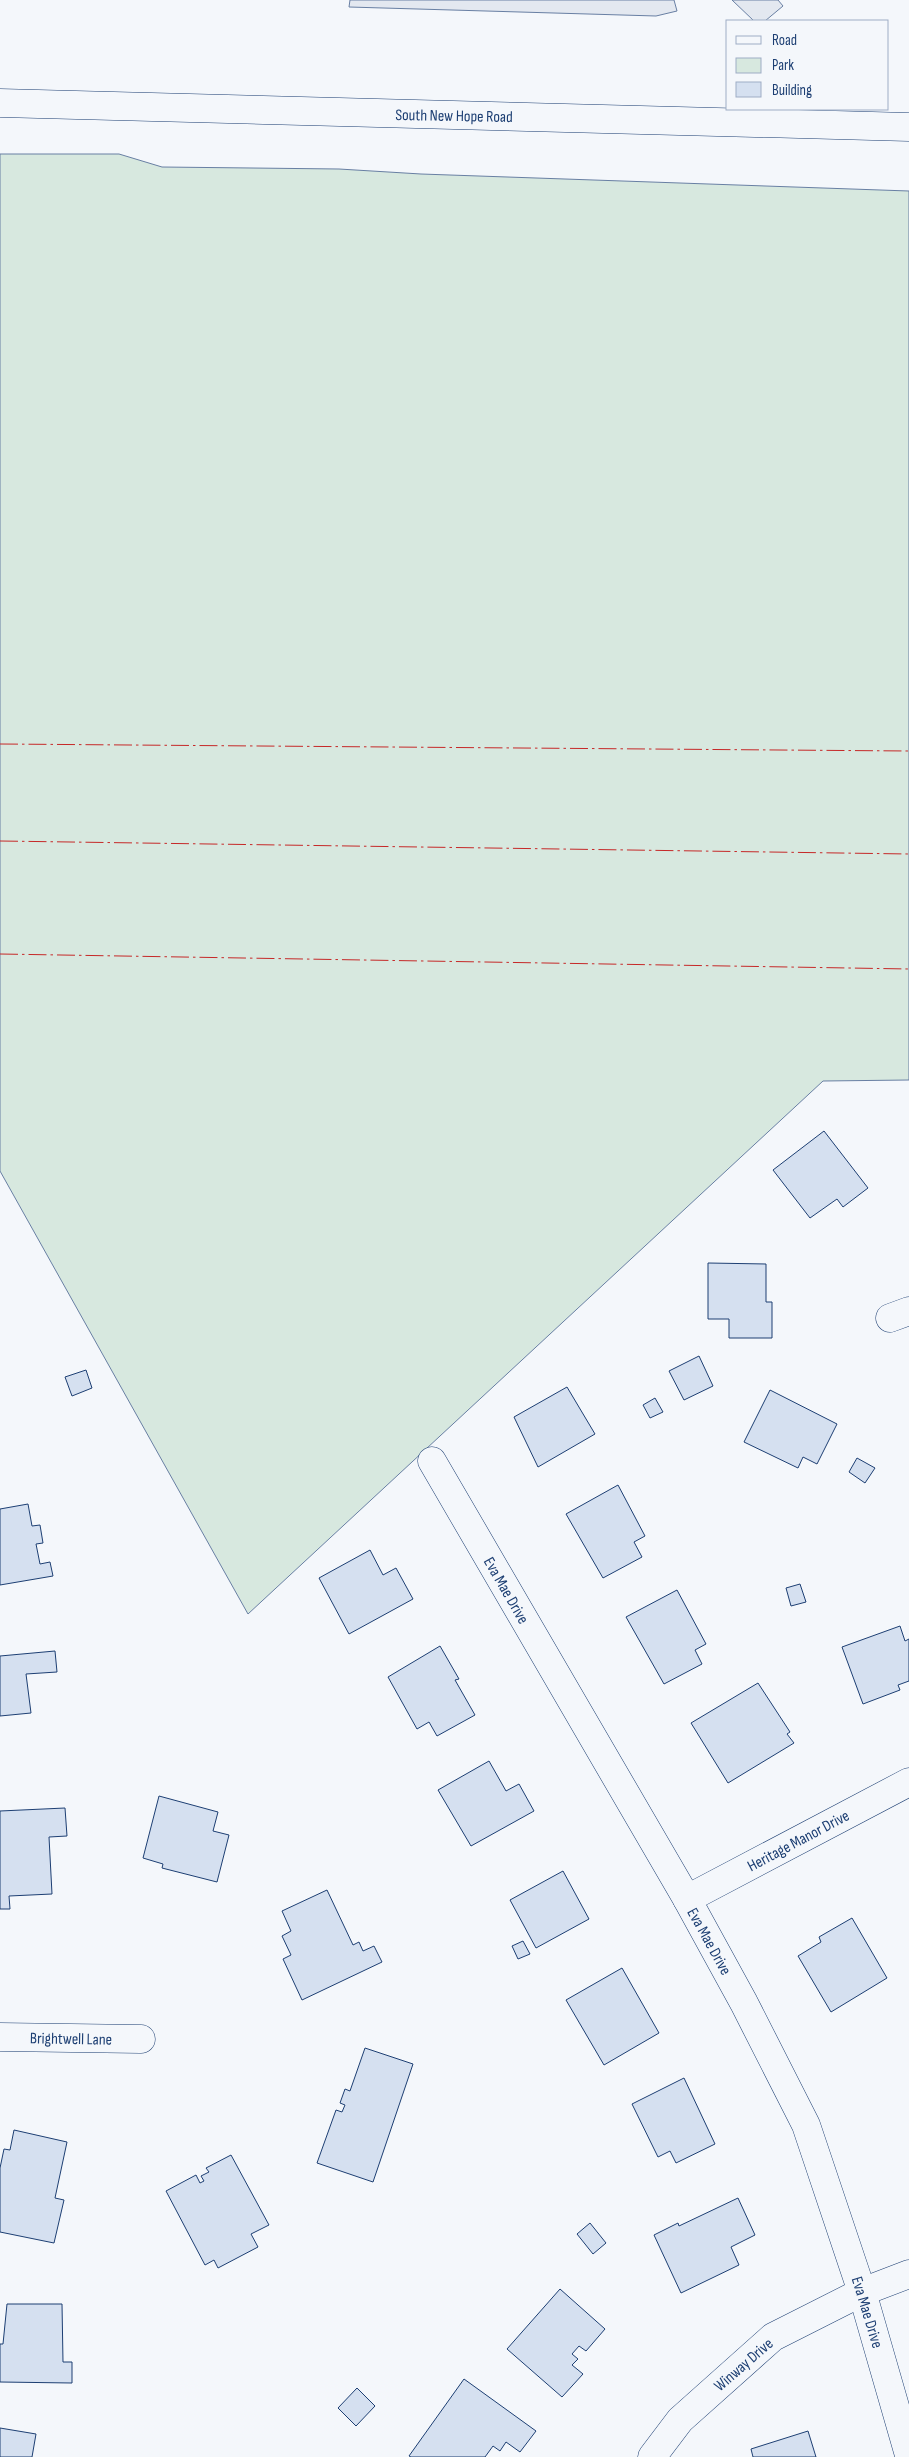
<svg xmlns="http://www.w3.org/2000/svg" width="909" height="2457" viewBox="0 0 909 2457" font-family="'Sofia Sans Condensed',sans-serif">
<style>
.green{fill:#d7e8df;stroke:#687fa3}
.parking{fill:#e3e8f0;stroke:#687fa3}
.building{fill:#d5e0f0;stroke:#1d3f73}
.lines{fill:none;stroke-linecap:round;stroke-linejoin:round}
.minor-casing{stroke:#1d3f73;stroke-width:29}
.major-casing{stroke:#1d3f73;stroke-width:29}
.minor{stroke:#f4f7fb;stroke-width:28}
.major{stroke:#f4f7fb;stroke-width:28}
.power{stroke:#c62828;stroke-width:1;stroke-dasharray:18 4 2.5 4;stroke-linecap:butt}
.labels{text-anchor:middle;stroke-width:4;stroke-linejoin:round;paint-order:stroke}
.street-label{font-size:16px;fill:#1d3f73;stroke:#f4f7fb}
</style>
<rect width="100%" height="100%" fill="#f4f7fb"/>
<path class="green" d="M0,154H119L162,167L339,169L421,174L909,191V1080L823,1081L248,1614L0,1171Z"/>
<g class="parking">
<path d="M350,0H674L677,11L656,16L349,7Z"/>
<path d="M732,0H778L783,6L765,21H754Z"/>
</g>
<g class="building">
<path d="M824,1131L868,1188L843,1207L837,1199L810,1218L773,1170Z"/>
<path d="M708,1263L766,1264V1302H772V1338H729V1319H708Z"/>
<path d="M699,1356L713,1386L684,1400L669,1371Z"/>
<path d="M86,1370L92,1388L72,1396L65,1377Z"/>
<path d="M567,1387L595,1434L538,1467L514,1417Z"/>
<path d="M770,1390L837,1424L817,1464L803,1457L798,1468L744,1442Z"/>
<path d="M655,1398L663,1412L650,1418L643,1405Z"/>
<path d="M857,1458L875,1468L865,1483L849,1472Z"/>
<path d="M618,1485L645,1536L634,1542L642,1557L603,1578L566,1514Z"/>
<path d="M28,1504L32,1526L40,1525L43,1543L36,1544L40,1564L50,1562L53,1576L0,1585V1509Z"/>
<path d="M370,1550L383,1575L396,1568L413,1599L349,1634L319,1578Z"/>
<path d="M800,1584L806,1602L791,1606L786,1588Z"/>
<path d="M677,1590L706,1644L695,1650L702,1664L664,1684L626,1617Z"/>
<path d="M900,1626L905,1641L909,1639V1681L898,1685L900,1690L863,1704L842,1647Z"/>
<path d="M440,1646L459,1679L455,1680L475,1715L437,1736L429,1722L417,1729L388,1677Z"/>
<path d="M55,1651L57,1672L26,1674L31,1713L0,1716V1656Z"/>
<path d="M758,1683L790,1732L787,1734L794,1743L728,1783L691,1723Z"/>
<path d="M489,1761L506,1791L519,1784L534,1811L471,1846L438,1790Z"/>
<path d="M159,1796L218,1812L213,1831L229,1835L217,1882L162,1868L163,1864L143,1858Z"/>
<path d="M65,1808L67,1836L49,1837L52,1894L9,1896L10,1909H0V1811Z"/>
<path d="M563,1871L589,1919L536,1948L510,1900Z"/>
<path d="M327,1890L353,1945L359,1942L363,1951L374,1946L382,1962L302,2000L283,1959L291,1955L282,1936L291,1931L282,1911Z"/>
<path d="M852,1918L887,1978L831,2012L798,1956L821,1942L819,1937Z"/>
<path d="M523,1941L530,1954L518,1959L512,1946Z"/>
<path d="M622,1968L659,2033L604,2065L566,2000Z"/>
<path d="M365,2048L413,2064L373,2182L317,2163L336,2110L342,2112L345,2105L340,2103L345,2089L350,2091Z"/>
<path d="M684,2078L715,2144L676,2163L670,2151L658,2157L632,2104Z"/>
<path d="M14,2130L67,2142L55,2198L64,2200L54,2243L0,2232V2168L4,2149L10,2150Z"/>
<path d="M231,2155L269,2225L251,2234L258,2247L218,2268L214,2260L205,2265L166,2191L196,2175L200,2183L204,2181L201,2176L209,2172L206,2168Z"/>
<path d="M738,2198L755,2235L731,2247L739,2265L681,2293L654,2235L678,2223L679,2226Z"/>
<path d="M590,2223L606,2243L593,2254L577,2234Z"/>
<path d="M560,2289L605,2329L586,2351L579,2346L572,2354L578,2359L572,2365L583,2374L562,2397L507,2349Z"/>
<path d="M7,2304H62L63,2362H72V2383L0,2382V2344H3Z"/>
<path d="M464,2379L536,2431L520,2452L506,2442L500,2451L493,2446L485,2457H411L409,2456Z"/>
<path d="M357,2388L375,2406L356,2426L338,2408Z"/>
<path d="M0,2428L36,2434L32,2457H0Z"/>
<path d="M808,2431L816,2457H753L751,2449Z"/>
</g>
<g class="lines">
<defs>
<g id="minor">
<path d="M890,1318L909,1311"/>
<path d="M432,1461L687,1899L744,2003L806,2125L862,2292L909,2455"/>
<path d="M687,1899L909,1782"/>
<path d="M0,2037L141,2039"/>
<path d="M652,2457L680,2420L773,2337L862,2292L909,2274"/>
</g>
<path id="major" d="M0,103L909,127"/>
</defs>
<use href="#minor" class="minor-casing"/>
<use href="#major" class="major-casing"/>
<use href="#minor" class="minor"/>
<use href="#major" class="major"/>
<g class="power">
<path d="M0,744L909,751"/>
<path d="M0,841L909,854"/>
<path d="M0,954L909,969"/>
</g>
</g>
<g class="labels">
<g class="street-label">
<text transform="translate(454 115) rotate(1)" y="6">South New Hope Road</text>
<text transform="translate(507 1590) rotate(60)" y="6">Eva Mae Drive</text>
<text transform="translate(798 1840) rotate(-28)" y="6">Heritage Manor Drive</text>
<text transform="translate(710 1941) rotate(61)" y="6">Eva Mae Drive</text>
<text transform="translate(71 2038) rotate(1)" y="6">Brightwell Lane</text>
<text transform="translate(868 2312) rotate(73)" y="6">Eva Mae Drive</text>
<text transform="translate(743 2364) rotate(-41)" y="6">Winway Drive</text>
</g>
</g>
<rect x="726" y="20" width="162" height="90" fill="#f4f7fb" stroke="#9eadc5"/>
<rect x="736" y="36" width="25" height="8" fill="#f4f7fb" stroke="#9eadc5"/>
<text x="772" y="45" font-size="15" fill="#1d3f73">Road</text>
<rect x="736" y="58" width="25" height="15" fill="#d7e8df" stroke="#9eadc5"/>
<text x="772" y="70" font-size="15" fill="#1d3f73">Park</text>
<rect x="736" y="82" width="25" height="15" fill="#d5e0f0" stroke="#9eadc5"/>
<text x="772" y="95" font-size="15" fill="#1d3f73">Building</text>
</svg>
